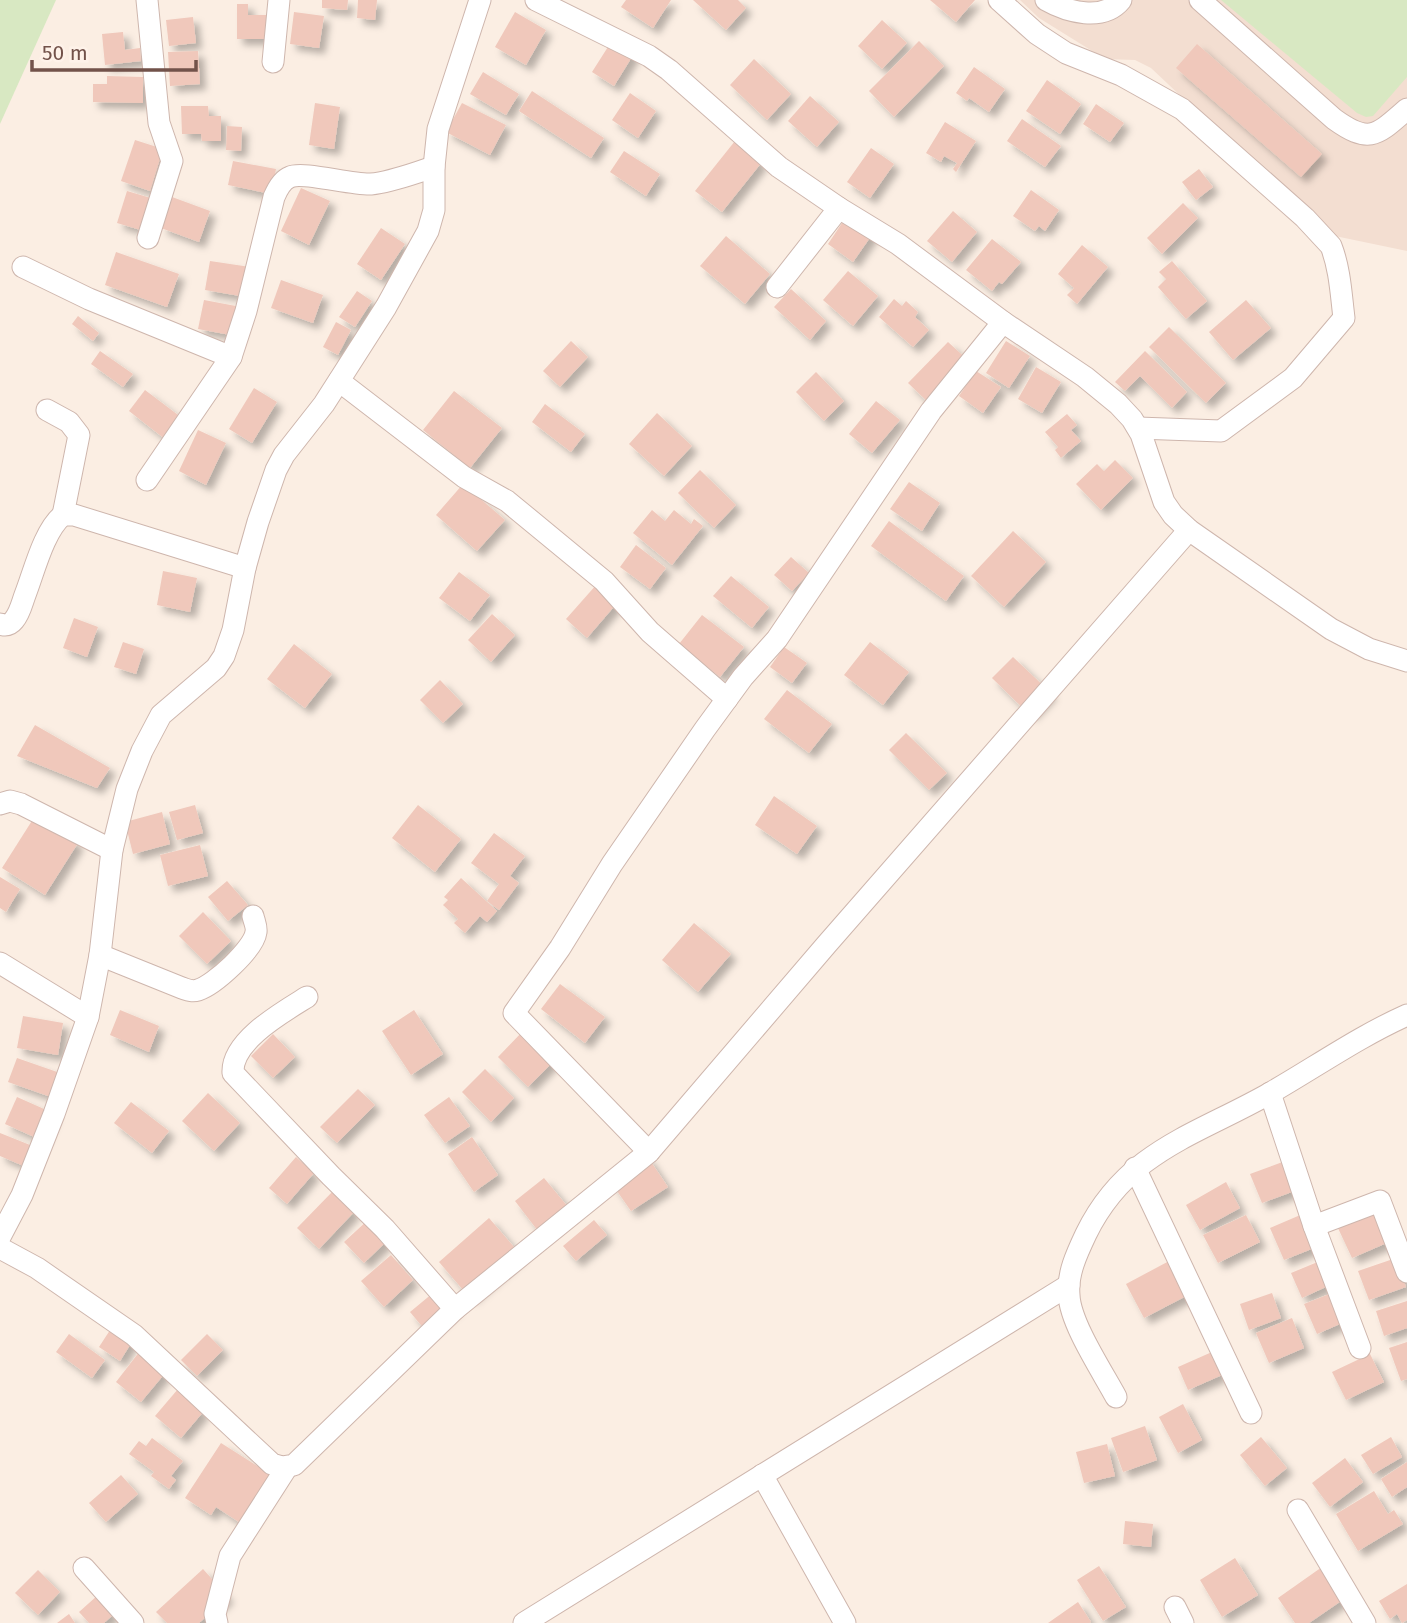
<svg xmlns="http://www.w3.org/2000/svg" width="1407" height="1623" viewBox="0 0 1407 1623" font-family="'Fira Sans',sans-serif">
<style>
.residential{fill:#f3ded1}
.green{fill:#d8e8c2}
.building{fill:#f0c8bb;filter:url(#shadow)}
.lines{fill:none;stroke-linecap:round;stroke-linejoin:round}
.minor-casing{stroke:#ceb6ad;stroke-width:23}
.minor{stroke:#fff;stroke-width:21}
</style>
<defs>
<filter id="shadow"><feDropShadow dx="6" dy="6" stdDeviation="3.5" flood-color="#0004"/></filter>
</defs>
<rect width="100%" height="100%" fill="#fbeee3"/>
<path class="residential" d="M1020,0H1407V251L1335,236L1237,149L1151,68L1135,60L1105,59L1039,18Z"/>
<g class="green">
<path d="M0,0H56L0,124Z"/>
<path d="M1221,0H1407V77L1373,116L1366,117L1357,113Z"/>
</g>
<g class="building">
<path d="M322,0H348L347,10L322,8Z"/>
<path d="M358,0H377L375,20L357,18Z"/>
<path d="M626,0H671L653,28L621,7Z"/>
<path d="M693,0H738L746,8L726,30Z"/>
<path d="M930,0H975L956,22Z"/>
<path d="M237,4H248V15H267L268,39H237Z"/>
<path d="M294,12L324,16L319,48L290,44Z"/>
<path d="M515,12L546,30L526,65L495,47Z"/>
<path d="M193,17L196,43L169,46L166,20Z"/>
<path d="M882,20L907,43L882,69L858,46Z"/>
<path d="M123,32L125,50L140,48L141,61L105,65L102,34Z"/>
<path d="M613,39L635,52L614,86L592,72Z"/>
<path d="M919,41L944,66L894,117L869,91Z"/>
<path d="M1197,44L1322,154L1301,177L1176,68Z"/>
<path d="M198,51L200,84L170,86L168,52Z"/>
<path d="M754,59L791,94L767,120L730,85Z"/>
<path d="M974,67L1005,89L989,112L969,98L967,101L956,93Z"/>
<path d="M483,72L519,94L506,115L470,94Z"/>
<path d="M107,76L143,77V103L93,102V84H107Z"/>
<path d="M1047,80L1081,104L1060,134L1026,111Z"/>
<path d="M532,91L604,138L591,158L519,111Z"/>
<path d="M630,93L656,111L638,138L612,120Z"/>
<path d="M810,96L839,122L817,147L788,121Z"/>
<path d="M315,103L340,107L334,149L309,145Z"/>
<path d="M462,103L506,125L490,155L446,132Z"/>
<path d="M1096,104L1124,123L1110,142L1083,124Z"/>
<path d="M181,106H208L209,116H221V141H202L201,134H182Z"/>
<path d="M1022,119L1061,146L1045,167L1007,141Z"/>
<path d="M945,122L976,141L956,172L953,169L957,163L944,156L941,162L926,153Z"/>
<path d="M227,126L242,127L241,151L226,150Z"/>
<path d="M135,140L163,149L150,191L121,181Z"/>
<path d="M735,141L762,162L722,212L695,191Z"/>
<path d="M871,148L894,164L870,198L847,182Z"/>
<path d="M624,151L660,174L646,196L610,172Z"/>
<path d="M233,161L276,169L271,194L228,185Z"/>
<path d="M1199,169L1213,187L1196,200L1182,182Z"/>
<path d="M301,188L330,201L309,245L281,231Z"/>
<path d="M1031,190L1059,210L1045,231L1039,226L1035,231L1013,216Z"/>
<path d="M127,191L154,199L144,231L117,223Z"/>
<path d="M172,197L210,211L199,242L161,228Z"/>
<path d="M1183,203L1198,218L1162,254L1147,238Z"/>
<path d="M850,211L876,229L853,262L828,244Z"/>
<path d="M953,211L977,232L952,262L927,241Z"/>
<path d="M381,228L405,244L381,280L357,264Z"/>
<path d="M726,236L770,274L745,304L700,266Z"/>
<path d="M992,239L1021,262L1002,284L999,282L992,291L966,270Z"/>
<path d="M1082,245L1108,267L1077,304L1067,295L1074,288L1058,274Z"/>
<path d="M116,252L179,274L167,307L105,285Z"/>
<path d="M210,261L250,267L246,297L205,290Z"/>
<path d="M1172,261L1207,301L1186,319L1158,287L1166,279L1159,272Z"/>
<path d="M848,271L878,296L853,326L823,300Z"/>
<path d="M281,280L323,295L313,323L271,308Z"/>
<path d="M791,289L826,321L810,340L774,307Z"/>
<path d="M357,291L372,301L355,327L339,317Z"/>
<path d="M894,299L902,306L906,301L918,312L915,317L929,330L913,347L879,317Z"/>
<path d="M204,300L241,307L236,336L198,329Z"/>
<path d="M1246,300L1271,328L1233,360L1209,332Z"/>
<path d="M78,316L99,333L93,341L72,324Z"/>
<path d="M336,322L351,330L338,355L323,347Z"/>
<path d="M1169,327L1226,383L1206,403L1149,347Z"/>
<path d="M571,341L588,357L560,387L543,371Z"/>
<path d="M1006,341L1030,356L1009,388L986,373Z"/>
<path d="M948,342L970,362L930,404L908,383Z"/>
<path d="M100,351L133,374L123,387L91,364Z"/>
<path d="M1145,351L1187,392L1172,408L1140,376L1125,391L1115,382Z"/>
<path d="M1036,367L1061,382L1042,413L1018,399Z"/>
<path d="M976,371L1001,387L983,413L959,396Z"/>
<path d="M816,372L844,401L824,421L796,392Z"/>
<path d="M254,388L277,402L252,443L229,429Z"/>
<path d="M145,390L182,418L165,439L129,411Z"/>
<path d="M454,391L502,428L470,468L423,430Z"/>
<path d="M876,401L900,420L872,453L849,434Z"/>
<path d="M545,404L585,434L571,452L532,422Z"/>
<path d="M657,413L692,446L664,476L629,444Z"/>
<path d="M1067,414L1077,425L1071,430L1081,441L1061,458L1055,450L1058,447L1045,432Z"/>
<path d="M198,430L226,443L206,485L179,471Z"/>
<path d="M1115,460L1133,478L1101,510L1076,484L1097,464L1104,471Z"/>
<path d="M700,470L736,505L714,528L678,493Z"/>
<path d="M909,482L940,503L922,531L890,509Z"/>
<path d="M463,484L505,520L477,551L436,515Z"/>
<path d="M652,510L665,521L674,510L691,524L694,519L703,526L672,565L633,533Z"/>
<path d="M889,521L964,576L946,601L871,546Z"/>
<path d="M1013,531L1046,562L1004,607L971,576Z"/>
<path d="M636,545L666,568L650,589L620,567Z"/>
<path d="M791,557L809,573L792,591L774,575Z"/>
<path d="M163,571L197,578L190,612L157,605Z"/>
<path d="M459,572L490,595L470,621L439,598Z"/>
<path d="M731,576L769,607L752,628L713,596Z"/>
<path d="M597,584L618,602L587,638L566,619Z"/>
<path d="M492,614L515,635L491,662L468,640Z"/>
<path d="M702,615L744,647L720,677L679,644Z"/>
<path d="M74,618L98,627L87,657L63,648Z"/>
<path d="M123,642L144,649L136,674L114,667Z"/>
<path d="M870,642L909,672L883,705L844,675Z"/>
<path d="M294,644L332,674L305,708L267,679Z"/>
<path d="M784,647L807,663L792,683L770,667Z"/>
<path d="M1013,657L1051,693L1030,715L992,678Z"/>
<path d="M440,680L463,704L443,723L420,700Z"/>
<path d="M787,690L832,724L809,753L764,719Z"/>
<path d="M35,725L110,768L97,788L17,756Z"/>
<path d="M906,733L947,773L929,790L889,750Z"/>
<path d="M774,796L817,826L797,854L755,825Z"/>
<path d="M195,805L203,833L177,840L169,812Z"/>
<path d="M418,805L461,839L435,872L392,838Z"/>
<path d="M162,812L170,844L133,854L125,822Z"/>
<path d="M35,816L78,843L45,895L2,868Z"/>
<path d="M494,833L525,856L510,876L519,883L499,910L487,901L499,884L471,863Z"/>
<path d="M200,845L208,876L168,886L160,855Z"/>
<path d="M0,877L20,889L6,912L0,908Z"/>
<path d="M461,878L497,911L487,922L480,916L465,933L454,923L458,919L443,905L448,900L444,897Z"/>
<path d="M227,881L248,905L228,921L208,897Z"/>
<path d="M203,912L231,941L207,964L179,936Z"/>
<path d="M694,923L731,954L698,992L662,960Z"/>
<path d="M560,984L605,1017L585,1043L541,1009Z"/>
<path d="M120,1010L159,1026L149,1052L110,1035Z"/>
<path d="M414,1010L443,1054L411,1075L382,1031Z"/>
<path d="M23,1016L63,1023L58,1055L17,1048Z"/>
<path d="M524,1030L554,1061L528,1087L498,1057Z"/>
<path d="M273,1034L295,1057L273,1078L251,1056Z"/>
<path d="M17,1058L60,1073L51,1097L8,1082Z"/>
<path d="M485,1069L514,1098L491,1122L462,1092Z"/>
<path d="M358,1089L375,1105L337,1143L320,1127Z"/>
<path d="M208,1093L240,1123L214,1151L182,1121Z"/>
<path d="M17,1097L53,1113L41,1140L5,1124Z"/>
<path d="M449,1097L470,1126L445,1143L424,1115Z"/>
<path d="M131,1102L169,1131L152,1153L114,1123Z"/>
<path d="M0,1133L35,1147L26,1167L0,1156Z"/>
<path d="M472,1137L498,1175L474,1192L448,1154Z"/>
<path d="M647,1156L668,1187L631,1211L610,1181Z"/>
<path d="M296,1157L314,1173L287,1204L269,1188Z"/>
<path d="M1288,1160L1300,1189L1262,1203L1250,1174Z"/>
<path d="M544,1178L568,1207L538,1231L515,1201Z"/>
<path d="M1226,1182L1240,1208L1200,1230L1186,1205Z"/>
<path d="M334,1190L355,1211L319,1249L297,1228Z"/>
<path d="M1375,1210L1389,1242L1352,1258L1337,1226Z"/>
<path d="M1305,1213L1319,1246L1284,1260L1270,1228Z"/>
<path d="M1246,1215L1260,1242L1218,1263L1203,1235Z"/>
<path d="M489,1218L520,1254L470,1298L439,1262Z"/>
<path d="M369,1219L388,1240L364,1263L344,1242Z"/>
<path d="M594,1220L607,1235L576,1261L563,1246Z"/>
<path d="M391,1255L413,1280L384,1307L361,1281Z"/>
<path d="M1396,1258L1406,1287L1369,1300L1358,1271Z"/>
<path d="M1171,1260L1190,1294L1144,1318L1126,1284Z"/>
<path d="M1320,1261L1330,1285L1302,1298L1291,1273Z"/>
<path d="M439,1288L455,1307L426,1331L410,1312Z"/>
<path d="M1337,1291L1349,1320L1317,1334L1304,1304Z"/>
<path d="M1272,1293L1281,1318L1249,1330L1240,1304Z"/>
<path d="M1407,1301V1328L1384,1336L1376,1311Z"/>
<path d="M1292,1318L1304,1348L1269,1363L1256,1333Z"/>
<path d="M114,1324L135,1337L120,1361L99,1347Z"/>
<path d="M69,1334L105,1360L92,1378L56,1352Z"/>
<path d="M207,1334L223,1350L197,1376L181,1360Z"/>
<path d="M1407,1342V1379L1401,1381L1389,1348Z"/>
<path d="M140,1351L166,1372L141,1402L116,1382Z"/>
<path d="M1212,1352L1222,1375L1188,1390L1178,1367Z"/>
<path d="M1370,1354L1384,1382L1346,1400L1332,1372Z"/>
<path d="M178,1389L204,1411L181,1438L155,1416Z"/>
<path d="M1183,1404L1202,1440L1178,1453L1159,1417Z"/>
<path d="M1145,1426L1157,1460L1123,1472L1111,1438Z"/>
<path d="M1261,1437L1287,1468L1265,1486L1240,1455Z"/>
<path d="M1391,1437L1402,1457L1373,1474L1361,1455Z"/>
<path d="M152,1438L183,1461L171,1476L176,1480L169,1489L151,1476L154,1472L129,1454L139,1441L146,1446Z"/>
<path d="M221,1443L276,1478L245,1526L216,1507L211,1515L185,1498Z"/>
<path d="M1107,1444L1115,1476L1084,1483L1076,1452Z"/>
<path d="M1345,1458L1363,1482L1330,1507L1312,1483Z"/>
<path d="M1407,1462V1487L1392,1497L1381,1479Z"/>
<path d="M121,1475L138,1494L106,1522L89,1503Z"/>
<path d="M1374,1491L1388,1514L1394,1510L1403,1524L1358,1551L1336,1514Z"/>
<path d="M1125,1521L1153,1524L1151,1547L1123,1544Z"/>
<path d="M1235,1558L1258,1595L1222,1617L1200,1580Z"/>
<path d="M1099,1566L1126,1607L1103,1621L1077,1580Z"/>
<path d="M1322,1567L1344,1599L1309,1623H1295L1278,1598Z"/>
<path d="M203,1569L228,1597L199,1623H167L156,1612Z"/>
<path d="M38,1570L60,1592L38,1615L15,1593Z"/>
<path d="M1407,1584V1620L1402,1623L1397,1614L1390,1619L1379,1601Z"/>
<path d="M98,1595L114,1614L104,1623H89L79,1612Z"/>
<path d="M1078,1602L1091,1622L1089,1623H1048Z"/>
<path d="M69,1614L75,1623H57Z"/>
</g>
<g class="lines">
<defs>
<g id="minor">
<path d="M147,0L159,123L172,161L148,238"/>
<path d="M536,0L649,56L669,70L779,167L839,208L898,244L1003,322L1085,377L1118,404L1132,419L1141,434L1164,502L1173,515L1189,530L1331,629L1369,649L1407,661"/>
<path d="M999,0L1037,34L1066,53L1121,75L1182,109L1305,218L1331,246C1340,269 1341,294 1344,318L1293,378L1221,431L1138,428"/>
<path d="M1046,0C1067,12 1103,22 1121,0"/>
<path d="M1200,0L1334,119C1370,145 1377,135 1407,109"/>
<path d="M273,62L279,0"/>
<path d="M23,267L89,299L231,357"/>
<path d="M777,287L839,208"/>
<path d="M339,381L464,477L507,501L604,581L650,632L727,699"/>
<path d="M47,410L69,422L79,435L63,515"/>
<path d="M147,480L231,357L246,311L274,197C277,190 282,180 290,177C303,171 351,185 371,184C392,182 414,173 434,167"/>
<path d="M0,624C6,626 10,625 14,620C20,613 22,603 25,595C34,572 44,530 63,515H74L245,568"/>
<path d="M0,804L10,801L21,804L112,850"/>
<path d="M100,955L182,988C188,990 192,992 198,990C214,985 254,949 256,932C257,927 254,921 253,916"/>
<path d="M0,963L88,1017"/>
<path d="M307,997C283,1012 231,1041 233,1073L331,1176L385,1229L455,1309"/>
<path d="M1270,1093L1314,1226L1360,1348"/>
<path d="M649,1152L514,1013L560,948L612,864L705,729L743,677L777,639L931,411L1003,322"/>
<path d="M1135,1168L1251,1413"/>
<path d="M1314,1226L1380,1201L1407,1272"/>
<path d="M0,1237L22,1195L54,1114L88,1017L100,955L112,850L127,789L142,751L161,715L216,668L224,656L233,630L245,568L258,522L276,470L284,455L324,404L386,307L428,231L434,210V167L438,129L480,0"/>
<path d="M0,1248L37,1268L134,1335L272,1464L282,1467L294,1465L455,1309L649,1152L827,944L1189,530"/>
<path d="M1116,1397C1102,1371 1070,1323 1069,1295C1067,1274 1077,1253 1086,1234C1127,1150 1197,1135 1272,1092C1317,1066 1360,1036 1407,1015"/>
<path d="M762,1475L845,1623"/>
<path d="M1298,1510L1365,1623"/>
<path d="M84,1568L133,1623"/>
<path d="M1175,1607L1183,1623"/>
<path d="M217,1623L215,1614L230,1556L287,1467"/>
<path d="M524,1623L1069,1285"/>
</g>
</defs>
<use href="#minor" class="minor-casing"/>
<use href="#minor" class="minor"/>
</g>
<path d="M32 60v10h164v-10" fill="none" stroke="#72524a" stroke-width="3.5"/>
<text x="42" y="60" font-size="21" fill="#72524a" stroke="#fef2e9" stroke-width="5" paint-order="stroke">50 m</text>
</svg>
